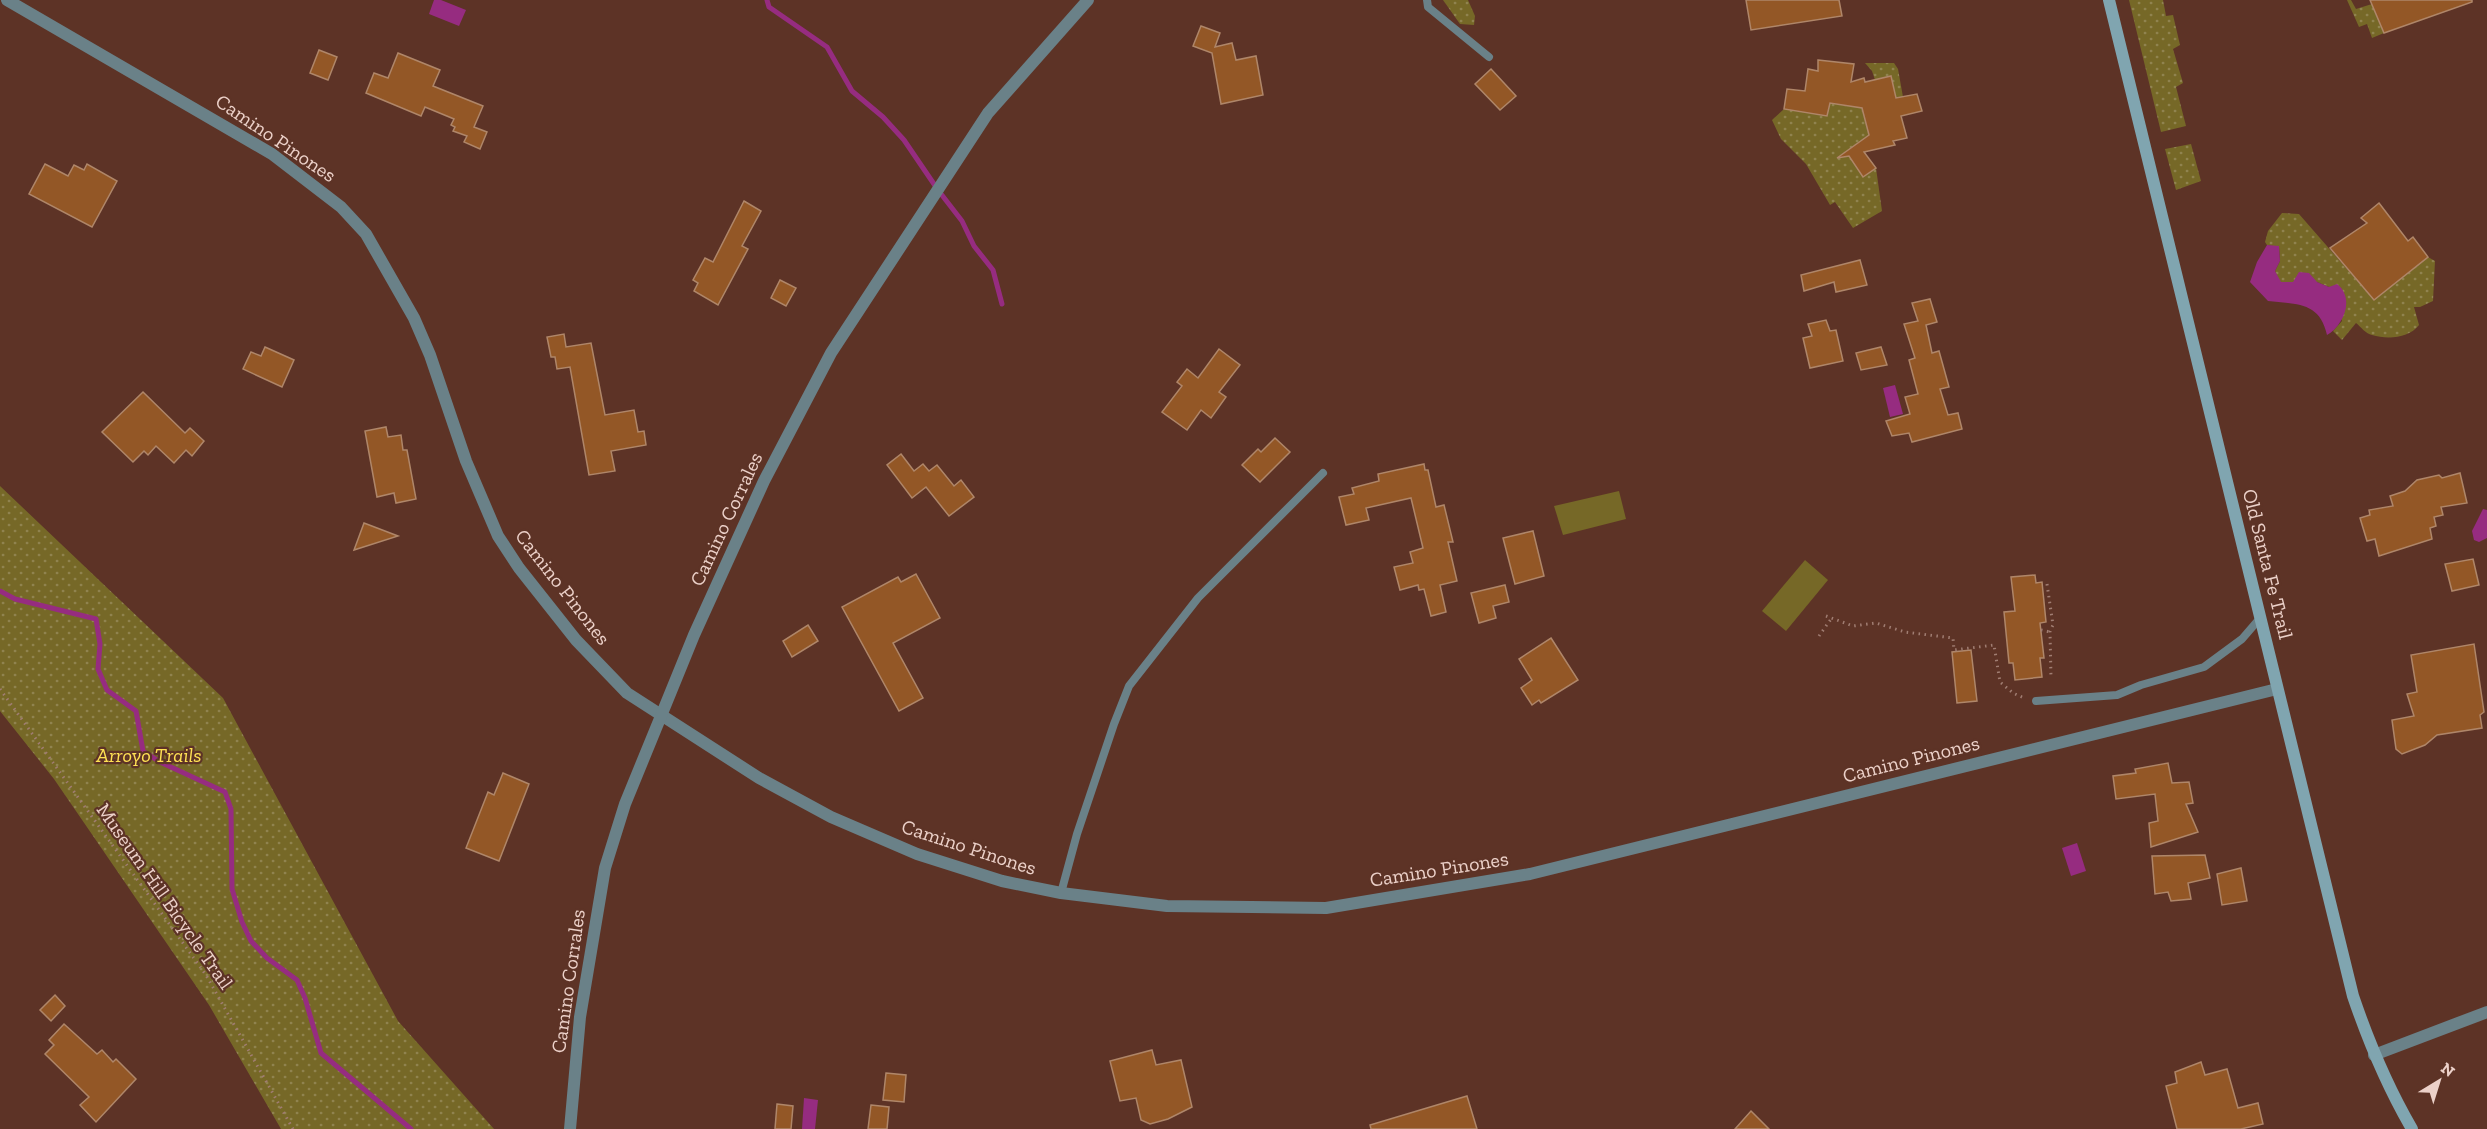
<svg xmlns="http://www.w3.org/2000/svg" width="2487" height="1129" viewBox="0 0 2487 1129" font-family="'Zilla Slab',serif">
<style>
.green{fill:url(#green-dots)}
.pitch{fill:#766827}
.water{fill:#962c80}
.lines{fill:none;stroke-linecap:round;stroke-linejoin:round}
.stream{stroke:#962c80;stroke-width:5}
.building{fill:#935726;stroke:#af8669;stroke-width:1.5}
.path{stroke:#a07d72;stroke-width:3;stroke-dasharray:1.5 4.5;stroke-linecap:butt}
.lane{stroke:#6a8188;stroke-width:8}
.street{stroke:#6a8188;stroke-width:12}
.secondary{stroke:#80a5b0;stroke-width:12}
.labels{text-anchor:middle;stroke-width:4.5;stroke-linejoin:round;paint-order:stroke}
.street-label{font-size:20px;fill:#ecd1c9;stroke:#5d3326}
.park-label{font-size:20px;font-style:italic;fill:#ffe254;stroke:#5d3326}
</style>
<defs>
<pattern id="green-dots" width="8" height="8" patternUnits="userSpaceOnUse" patternTransform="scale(1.5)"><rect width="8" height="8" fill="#766827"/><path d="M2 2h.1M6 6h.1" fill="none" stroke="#90834f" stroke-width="1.8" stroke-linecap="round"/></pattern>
</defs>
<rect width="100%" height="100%" fill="#5d3326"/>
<g class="green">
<path d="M1443,0H1468L1475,16L1474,25L1460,24Z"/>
<path d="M2129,0H2163L2166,16L2173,15L2180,45L2173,49L2183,83L2176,87L2186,126L2161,132Z"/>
<path d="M2347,0H2351L2356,9L2372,4L2384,33L2372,38L2367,24L2359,27Z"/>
<path d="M1865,63H1894L1898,69L1903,97L1896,98L1891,76L1875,80L1872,71Z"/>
<path d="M1859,96L1869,135L1847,151L1876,168L1882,211L1853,228L1835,202L1830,205L1806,164L1781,139L1772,120L1784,109L1827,115L1830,103Z"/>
<path d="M2191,144L2201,181L2176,190L2165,149Z"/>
<path d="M2282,213L2299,214L2374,300L2428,257L2435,261L2433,301L2420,307H2414L2419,325C2409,338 2388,340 2372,335C2366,334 2361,327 2356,323L2342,340L2333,331L2342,321L2329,287L2317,282H2280L2275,271L2280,261L2279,247L2267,245L2265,242L2268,231Z"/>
<path d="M0,486L223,698L398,1021L494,1129H281L209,1005L54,779L0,711Z"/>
</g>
<g class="pitch">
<path d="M1619,491L1626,519L1563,535L1554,506Z"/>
<path d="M1805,560L1828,580L1786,631L1762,611Z"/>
</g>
<g class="water">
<path d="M434,0H441L466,10L459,26L429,14Z"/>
<path d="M2267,245L2279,246L2280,261L2275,271L2281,282H2293L2299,272L2309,273L2317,282L2329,287L2337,284C2355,298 2344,325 2327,335C2320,302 2297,304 2268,301L2250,282L2257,262Z"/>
<path d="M1895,385L1903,414L1890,417L1883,388Z"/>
<path d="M2483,509L2487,510V538L2479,542L2474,540L2472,531Z"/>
<path d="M2077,843L2086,871L2071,876L2062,848Z"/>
<path d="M804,1098L818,1100L815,1129H802Z"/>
</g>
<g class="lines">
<g class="stream">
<path d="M767,0L769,7L827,47L852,91L883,117L904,140L938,190L962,221L974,246L993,270L1002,304"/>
<path d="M0,591L15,599L96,619L100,644L98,669L107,690L136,711L143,751L160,762L225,792L231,809L232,889L242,922L251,941L267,958L297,980L305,998L321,1053L411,1129"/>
</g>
</g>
<g class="building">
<path d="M1746,0H1839L1842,16L1751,30Z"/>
<path d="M2370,0H2472V2L2384,33Z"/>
<path d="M1201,26L1220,33L1215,47L1232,43L1236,60L1256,56L1263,95L1221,104L1212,53L1193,46Z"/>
<path d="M319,50L337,57L328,80L310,73Z"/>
<path d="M398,53L440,70L433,86L483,106L474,127L487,132L480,149L464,142L467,136L453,131L455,127L451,125L454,119L425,107L421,116L366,93L374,73L388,78Z"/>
<path d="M1818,60L1854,64L1851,82L1864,78L1865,82L1891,76L1896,98L1917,94L1922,111L1901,116L1907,138L1893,141L1895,145L1864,152L1876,168L1863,177L1849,156L1837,158L1869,135L1862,108L1830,103L1827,116L1784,109L1787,89L1805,91L1808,69L1818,71Z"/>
<path d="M1491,69L1516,96L1500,110L1475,84Z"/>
<path d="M45,164L68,176L74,165L84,170L87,164L117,181L92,227L29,194Z"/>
<path d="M744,201L761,211L742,246L748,249L718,305L694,291L698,283L693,280L705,258L713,262Z"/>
<path d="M2379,203L2408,241L2413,237L2428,257L2374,300L2330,248L2367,223L2361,218Z"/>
<path d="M1860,260L1867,285L1836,292L1834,282L1804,291L1801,275Z"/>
<path d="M780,280L796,288L786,306L771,298Z"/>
<path d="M1930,299L1937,322L1926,325L1932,353L1939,351L1949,387L1940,389L1948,415L1958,413L1962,429L1912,442L1909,433L1892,436L1886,421L1910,414L1905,397L1918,394L1909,360L1915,358L1904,324L1918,321L1912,303Z"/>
<path d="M1826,320L1830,331L1836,330L1843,361L1810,368L1803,338L1812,336L1808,324Z"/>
<path d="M564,334L566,347L591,343L605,415L634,410L638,432L644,431L646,445L611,451L615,471L589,475L570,367L557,369L555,357H551L547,337Z"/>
<path d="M265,347L294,360L282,387L243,369L251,352L261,356Z"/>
<path d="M1881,347L1887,365L1861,370L1856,353Z"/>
<path d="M1219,349L1240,365L1219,392L1226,397L1211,418L1201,410L1187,430L1162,412L1182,386L1177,382L1187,369L1198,378Z"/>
<path d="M143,392L185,433L190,428L204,441L192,456L186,450L174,463L156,446L148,455L144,451L133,462L102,432Z"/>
<path d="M386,427L388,437L401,435L403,450H407L416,499L396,503L394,493L377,497L365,431Z"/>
<path d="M1275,438L1290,452L1260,482L1242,465L1258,449L1261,452Z"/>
<path d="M901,454L914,471L923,464L929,471L937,465L954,486L961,480L974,497L949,516L926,487L912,498L887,465Z"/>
<path d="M1424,464L1425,470H1428L1436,507L1444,505L1453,542H1448L1457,581L1440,585L1446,612L1431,616L1424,589L1419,590L1418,585L1400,590L1394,567L1413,563L1410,552L1423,548L1411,498L1366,508L1369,520L1346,525L1339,497L1354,494L1352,488L1379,481L1378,474Z"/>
<path d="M2460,473L2467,503L2441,507L2443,515L2434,517L2436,526L2430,528L2432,539L2379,556L2375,539L2367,541L2360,518L2370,515L2369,510L2393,506L2390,496L2405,491L2417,480L2439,475L2442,478Z"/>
<path d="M364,523L398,536L354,550Z"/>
<path d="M1533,531L1544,576L1515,584L1503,538Z"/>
<path d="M2473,559L2479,585L2452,591L2445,564Z"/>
<path d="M916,574L940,618L893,643L923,698L899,711L842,607L898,577L901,582Z"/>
<path d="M2035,575L2036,583L2042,582L2046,622L2040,623L2044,658H2040L2042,677L2015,680L2013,663H2009L2004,612L2015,611L2011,577Z"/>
<path d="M1505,585L1509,602L1493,606L1496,618L1479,623L1471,593Z"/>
<path d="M808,625L818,641L792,657L783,641Z"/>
<path d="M1551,638L1578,680L1541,703L1539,700L1532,705L1521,688L1532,680L1519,659Z"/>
<path d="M2474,644L2484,712L2480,715L2482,728L2437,735L2425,745L2402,754L2396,749L2392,720L2414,716L2407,694L2417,692L2411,655Z"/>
<path d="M1971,650L1977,701L1957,703L1952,652Z"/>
<path d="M2168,763L2172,783L2189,782L2193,803L2186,804L2198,832L2151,847L2149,823L2158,821L2155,794L2116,799L2113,776L2136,773L2135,769Z"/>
<path d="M503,773L529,784L499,861L466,848L488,792L494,795Z"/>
<path d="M2205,855L2210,878L2188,883L2191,899L2171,901L2168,892L2155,894L2152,856Z"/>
<path d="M2241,868L2247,901L2222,905L2217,874Z"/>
<path d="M55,995L65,1006L51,1021L40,1010Z"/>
<path d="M64,1024L97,1054L102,1050L113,1062L116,1059L136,1079L96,1122L80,1105L89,1097L45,1054L54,1045L49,1040Z"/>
<path d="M1152,1050L1156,1065L1181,1060L1192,1107L1168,1119L1150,1124L1141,1120L1136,1098L1120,1101L1110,1061Z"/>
<path d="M2201,1062L2205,1075L2227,1069L2238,1108L2258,1103L2263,1124L2241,1129H2177L2166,1086L2177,1083L2175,1072Z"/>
<path d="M886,1073L906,1075L904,1102L883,1100Z"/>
<path d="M1467,1096L1477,1129H1371L1370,1125Z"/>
<path d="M777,1104L793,1106L791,1129H775Z"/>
<path d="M871,1105L889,1107L887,1129H868Z"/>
<path d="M1751,1111L1769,1129H1735Z"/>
</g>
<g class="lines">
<g class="path">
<path d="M2047,584L2053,625L2050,631L2051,678"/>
<path d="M1826,616L1853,626L1876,623L1905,632L1953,638L1954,650L1994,645L2000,682L2013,693L2024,698"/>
<path d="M2041,630L2050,632"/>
<path d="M1819,636L1831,619"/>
<path d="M0,689L206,975L293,1129"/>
</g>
<g class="lane">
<path d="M1427,0L1428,7L1489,57"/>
<path d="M2036,701L2117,695L2141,685L2204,667L2242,639L2261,617"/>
<path d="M1061,893L1077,834L1114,724L1129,686L1198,598L1323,473"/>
</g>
<g class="street">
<path d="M7,0L272,154L341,207L366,234L414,318L430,355L466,461L498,536L519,568L576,640L627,693L759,778L831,817L917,854L1002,881L1061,893L1167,906L1326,908L1530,874L2277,689"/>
<path d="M2374,1055L2487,1012"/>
<path d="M570,1129L580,1017L605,868L625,804L661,716L694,635L764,481L831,353L988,113L1088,0"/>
</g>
<path class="secondary" d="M2109,0L2353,996C2369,1043 2387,1086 2412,1129"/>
</g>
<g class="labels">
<g class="street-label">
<text transform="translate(276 138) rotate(34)" y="7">Camino Pinones</text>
<text transform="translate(726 519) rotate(-65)" y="7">Camino Corrales</text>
<text transform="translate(2268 564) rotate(76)" y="7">Old Santa Fe Trail</text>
<text transform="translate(563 587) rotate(52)" y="7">Camino Pinones</text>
<text transform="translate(1911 759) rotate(-14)" y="7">Camino Pinones</text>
<text transform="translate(969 847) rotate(18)" y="7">Camino Pinones</text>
<text transform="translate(1439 869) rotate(-9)" y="7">Camino Pinones</text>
<text transform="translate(165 896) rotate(55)" y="7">Museum Hill Bicycle Trail</text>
<text transform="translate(568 981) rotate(-82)" y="7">Camino Corrales</text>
</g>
<g class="park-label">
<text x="149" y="762">Arroyo Trails</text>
</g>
</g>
<g transform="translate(2439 1081) rotate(38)" stroke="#5d3326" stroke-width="4.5" paint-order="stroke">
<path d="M0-4.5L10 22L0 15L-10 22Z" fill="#ecd1c9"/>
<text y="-9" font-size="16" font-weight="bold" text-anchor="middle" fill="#ecd1c9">N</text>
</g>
</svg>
